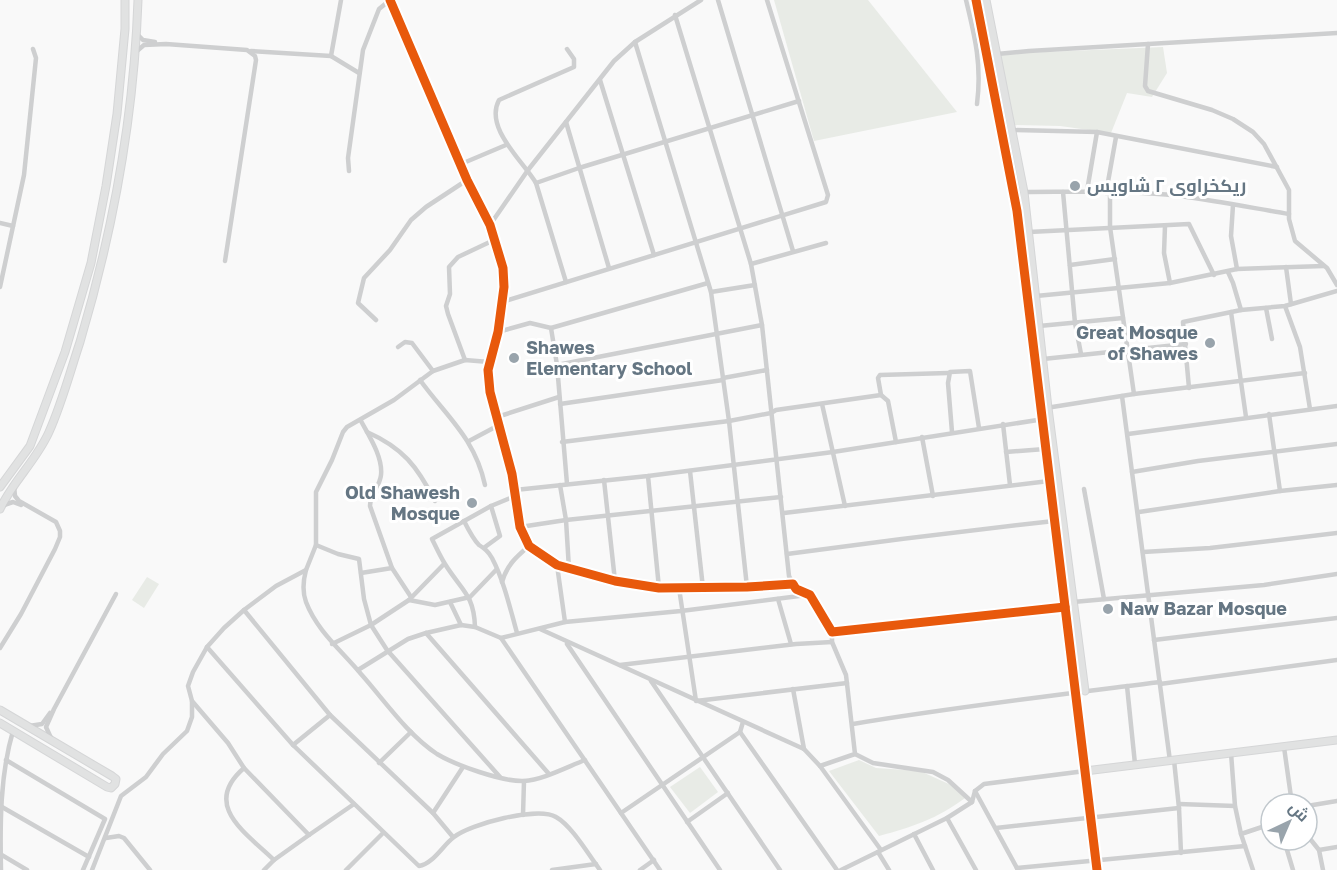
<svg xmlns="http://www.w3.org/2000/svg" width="1337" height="870" viewBox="0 0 1337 870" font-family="'Golos Text',Cairo,sans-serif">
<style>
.green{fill:#e8ebe6}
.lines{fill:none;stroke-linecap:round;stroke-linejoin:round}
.secondary-casing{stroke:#d5d6d7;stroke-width:9}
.street{stroke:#cecfd0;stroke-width:4.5}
.secondary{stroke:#e1e2e2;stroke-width:7}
.cycleway-casing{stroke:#fff;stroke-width:13}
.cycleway{stroke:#e8590c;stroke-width:9}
.poi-dot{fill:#99a4ac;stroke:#fff;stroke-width:2}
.labels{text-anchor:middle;stroke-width:6;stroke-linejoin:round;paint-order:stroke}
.poi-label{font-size:18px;font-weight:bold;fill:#657683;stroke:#fff;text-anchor:start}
</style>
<rect width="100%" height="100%" fill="#f9f9f9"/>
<g class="green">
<path d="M774,0H868L957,112L814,141Z"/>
<path d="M1163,47L1167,73L1152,97L1127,93L1111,133L1060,126L1011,125L997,54Z"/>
<path d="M147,577L159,584L144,608L132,600Z"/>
<path d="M859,760L876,768L920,771L951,785L965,798C937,819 912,827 879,836L829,771Z"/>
<path d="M700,767L718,792L690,813L670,787Z"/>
</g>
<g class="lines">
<defs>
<g id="secondary">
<path d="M976,0L1017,211L1097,870"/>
<path d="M986,0L1024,192L1048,408L1085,691"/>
<path d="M0,487L30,446L65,352L91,263L106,186L117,114L125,29V0"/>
<path d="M0,509C13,481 36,461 49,432C62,403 70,372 80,342C113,231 134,116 138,0"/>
<path d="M0,710L112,776L116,779L115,784L111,788L107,787L0,723"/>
<path d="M1085,771L1337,740"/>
</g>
</defs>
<use href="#secondary" class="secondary-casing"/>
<g class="street">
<path d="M390,0L467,180L490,225L503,268L504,287L498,332L488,370L490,392L512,474L520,527L529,546L557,565L615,581L659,588L747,587L793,584L796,589L810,595L832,632L1065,607"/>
<path d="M718,0L793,251"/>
<path d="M966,0C975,37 982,65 977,104"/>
<path d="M675,15L751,264L762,325L789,576L793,584"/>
<path d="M136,33L143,40L155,42"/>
<path d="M635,42L711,292L729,421L747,587"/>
<path d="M1148,44L1145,86L1148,91L1212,110L1233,119L1253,132L1264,144L1289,190V219L1295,241L1327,268L1337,285"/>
<path d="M137,51L144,45L166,44L247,50L255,56L256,60L225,261"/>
<path d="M251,51L331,56L359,73"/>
<path d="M997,54L1029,51L1337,33"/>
<path d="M331,56L341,0"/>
<path d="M600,80L654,255"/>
<path d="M566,122L609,268"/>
<path d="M1012,130L1097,132L1277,167"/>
<path d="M461,164L506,145"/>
<path d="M349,171L348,158L363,50L379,9L390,0"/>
<path d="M536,183L579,168L799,101"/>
<path d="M1087,191L1097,132"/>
<path d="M1024,192C1076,192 1129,190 1180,196C1217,201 1253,208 1289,214"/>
<path d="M1063,192L1075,323L1081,354"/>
<path d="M1106,193L1116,137"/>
<path d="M1110,193V227L1134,394"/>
<path d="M1233,205L1231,236L1237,269"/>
<path d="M0,223L13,226"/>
<path d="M490,225L528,170L614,61L635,42L701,0"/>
<path d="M1165,226L1164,253L1170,283"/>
<path d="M1029,232L1189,224L1214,275"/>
<path d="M751,264L826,243"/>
<path d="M1070,265L1115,259"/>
<path d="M1286,267L1291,304"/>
<path d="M1228,272L1233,283L1241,310"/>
<path d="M566,282L536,183C523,161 484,128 499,100L574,67V59L567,49"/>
<path d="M0,287L24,175L36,58L33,49"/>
<path d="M711,292L755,285"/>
<path d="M1036,296L1170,283L1237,269L1324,266"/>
<path d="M502,302L826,202L828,195L767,0"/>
<path d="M1285,306L1300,347L1310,409"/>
<path d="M1266,308L1272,339"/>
<path d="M1231,312L1246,417"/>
<path d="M376,320L358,303L364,278L390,250L411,220L426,207L467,180"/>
<path d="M1039,326L1123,318"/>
<path d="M551,328L557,365L567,484"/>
<path d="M498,332L530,323L551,328L708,283"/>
<path d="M398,347L405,342L412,343L433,371"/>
<path d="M1043,359L1186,344"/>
<path d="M465,360L448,314L446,306L450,294L449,267L458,257L494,240"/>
<path d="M557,365L762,325"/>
<path d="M723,378L767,370"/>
<path d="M420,380C446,416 475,438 485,485"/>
<path d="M1189,388L1183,322L1241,310L1285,306L1337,291"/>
<path d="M881,395L878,378L880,375L948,373"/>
<path d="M1122,396L1170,761"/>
<path d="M560,404L723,380"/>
<path d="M822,404L845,506"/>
<path d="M1046,408L1134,394L1305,373"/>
<path d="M1269,414L1280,491"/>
<path d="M497,417L559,397"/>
<path d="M361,421C369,436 383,457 381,475C380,486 370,495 370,506L392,568L411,597"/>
<path d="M1003,424L1010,485"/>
<path d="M367,432C403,448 417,466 435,501"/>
<path d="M952,432L948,383L950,372L970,371L979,428"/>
<path d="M1128,434L1337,406"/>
<path d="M922,437L933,496"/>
<path d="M469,441L499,425"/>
<path d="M562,442L729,421L771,413L776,410L881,395L888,401L896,442"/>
<path d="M1006,452L1045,449"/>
<path d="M690,471L703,588"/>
<path d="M1132,472L1198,461L1337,444"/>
<path d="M648,476L659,588"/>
<path d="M604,480L615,581"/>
<path d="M560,485L566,520L569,569"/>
<path d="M1084,489L1104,599"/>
<path d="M515,490L648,476L833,452L1044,419"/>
<path d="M4,505L13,502L21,505"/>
<path d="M1139,512L1280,491L1337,485"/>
<path d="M784,513L1049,481"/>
<path d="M464,521C468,529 473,539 479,545C485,549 488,551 492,558C504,581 510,608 517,633"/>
<path d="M520,527L566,520L781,497"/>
<path d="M316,545L338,554L359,559L364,599L371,625L387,650L500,777"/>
<path d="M485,547L500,536L491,506"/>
<path d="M1143,552L1210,548L1337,533"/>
<path d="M787,554C876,542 965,531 1054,521"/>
<path d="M557,565L565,622"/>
<path d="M306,570C303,581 302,591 306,602C317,631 342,651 361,674C385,701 407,734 437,754C455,765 503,782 524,781C542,780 567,767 585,760"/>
<path d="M361,573L392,568"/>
<path d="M502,582C507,565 516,557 529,546"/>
<path d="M679,588L696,701L847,683"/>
<path d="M778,599L791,644"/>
<path d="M409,600L435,605L470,597L496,570"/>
<path d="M450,602L461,625"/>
<path d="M1073,602L1264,585L1337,574"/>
<path d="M244,610L330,715L433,813L453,837"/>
<path d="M475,627C474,594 461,590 445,564C440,556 436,547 432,539L491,506L515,496"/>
<path d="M540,629L804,749L820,766L881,850"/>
<path d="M426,633L549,774"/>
<path d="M501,638L565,622L681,611L807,595"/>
<path d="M1154,640L1337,618"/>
<path d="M332,644L371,625L409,600L444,564"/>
<path d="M567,644L720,870"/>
<path d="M207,647L293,745L419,866C433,864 443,845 454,837C470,824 538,806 556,817C572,826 588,854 600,870"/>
<path d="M0,648L21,614L55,549L60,537V531L56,522L19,501L15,496L14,486"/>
<path d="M620,665L796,644L832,642"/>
<path d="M358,670L408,639L426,633L461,625L475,627L501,638L660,870"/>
<path d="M651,681L780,870"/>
<path d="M1160,684L1337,660"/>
<path d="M1127,686L1135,764"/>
<path d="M793,689L804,749"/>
<path d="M853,724C955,707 1057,695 1160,682"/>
<path d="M29,726L42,724L50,713"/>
<path d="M740,732L837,870"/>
<path d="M51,738L46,727L54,709L116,594"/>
<path d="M293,745L330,715"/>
<path d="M1284,747L1292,804"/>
<path d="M1231,753L1235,806L1241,834"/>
<path d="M855,754L873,763L933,772L948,780L972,802"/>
<path d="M6,760L105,819L83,870"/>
<path d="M1174,760L1179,808L1181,853"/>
<path d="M379,763L411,732"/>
<path d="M820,766L855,754L846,675L832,642V632"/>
<path d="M244,768L309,835L354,804"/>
<path d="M975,791L1018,870"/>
<path d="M1179,804L1235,806"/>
<path d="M1307,806L1337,801"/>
<path d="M2,807L89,857"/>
<path d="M433,813L463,767"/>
<path d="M621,813L740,732L743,722"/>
<path d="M523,815L524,781"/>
<path d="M947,818L976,870"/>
<path d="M687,822L728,793"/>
<path d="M996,828L1179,808"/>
<path d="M914,834L933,870"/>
<path d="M1307,835L1319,850L1323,870"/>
<path d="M106,838L119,836L124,838L150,870"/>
<path d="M1284,840L1293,870"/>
<path d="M1319,850L1337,847"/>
<path d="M878,852L889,870"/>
<path d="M0,854L27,870"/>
<path d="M274,860C246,833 201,805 244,768L228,743L192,701L188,686L193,672L207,647L224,628L244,610L276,586L306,570L316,545V492L332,460L343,432L347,427L394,400L433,371L465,360L489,362"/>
<path d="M1017,868L1245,846"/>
<path d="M1,870C0,824 0,775 13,731"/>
<path d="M92,870L121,796L146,777L163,754L187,731L192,717V701"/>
<path d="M264,870L274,860L309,835"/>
<path d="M346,870L383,833"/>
<path d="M552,870L596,864"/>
<path d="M640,870L654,860"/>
<path d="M841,870L947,818L972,802L975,791L984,784L1085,771"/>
<path d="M1253,870L1241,834L1271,824"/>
</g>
<use href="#secondary" class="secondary"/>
<defs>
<g id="cycleway">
<path d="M390,0L467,180L490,225L503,268L504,287L498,332L488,370L490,392L512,474L520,527L529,546L557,565L615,581L659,588L747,587L793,584L796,589L810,595L832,632L1065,607"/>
<path d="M976,0L1017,211L1097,870"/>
</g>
</defs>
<use href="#cycleway" class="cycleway-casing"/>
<use href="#cycleway" class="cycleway"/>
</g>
<g class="poi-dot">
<circle cx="1075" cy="186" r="6"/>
<circle cx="1210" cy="343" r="6"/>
<circle cx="514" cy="358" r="6"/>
<circle cx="472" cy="503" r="6"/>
<circle cx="1108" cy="609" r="6"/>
</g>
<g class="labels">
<g class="poi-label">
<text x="1087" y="192">ريكخراوى ۲ شاويس</text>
<text x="1198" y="339" text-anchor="end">Great Mosque<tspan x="1198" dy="21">of Shawes</tspan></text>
<text x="526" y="354">Shawes<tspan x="526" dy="21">Elementary School</tspan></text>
<text x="460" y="499" text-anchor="end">Old Shawesh<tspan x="460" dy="21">Mosque</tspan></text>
<text x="1120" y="615">Naw Bazar Mosque</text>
</g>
</g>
<g transform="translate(1289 822) rotate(44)"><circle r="28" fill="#ffffff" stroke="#c1c8cd" stroke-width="1.5"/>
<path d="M0-4.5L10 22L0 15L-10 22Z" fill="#99a4ac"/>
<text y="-9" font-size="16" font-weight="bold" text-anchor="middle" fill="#657683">ش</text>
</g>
</svg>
